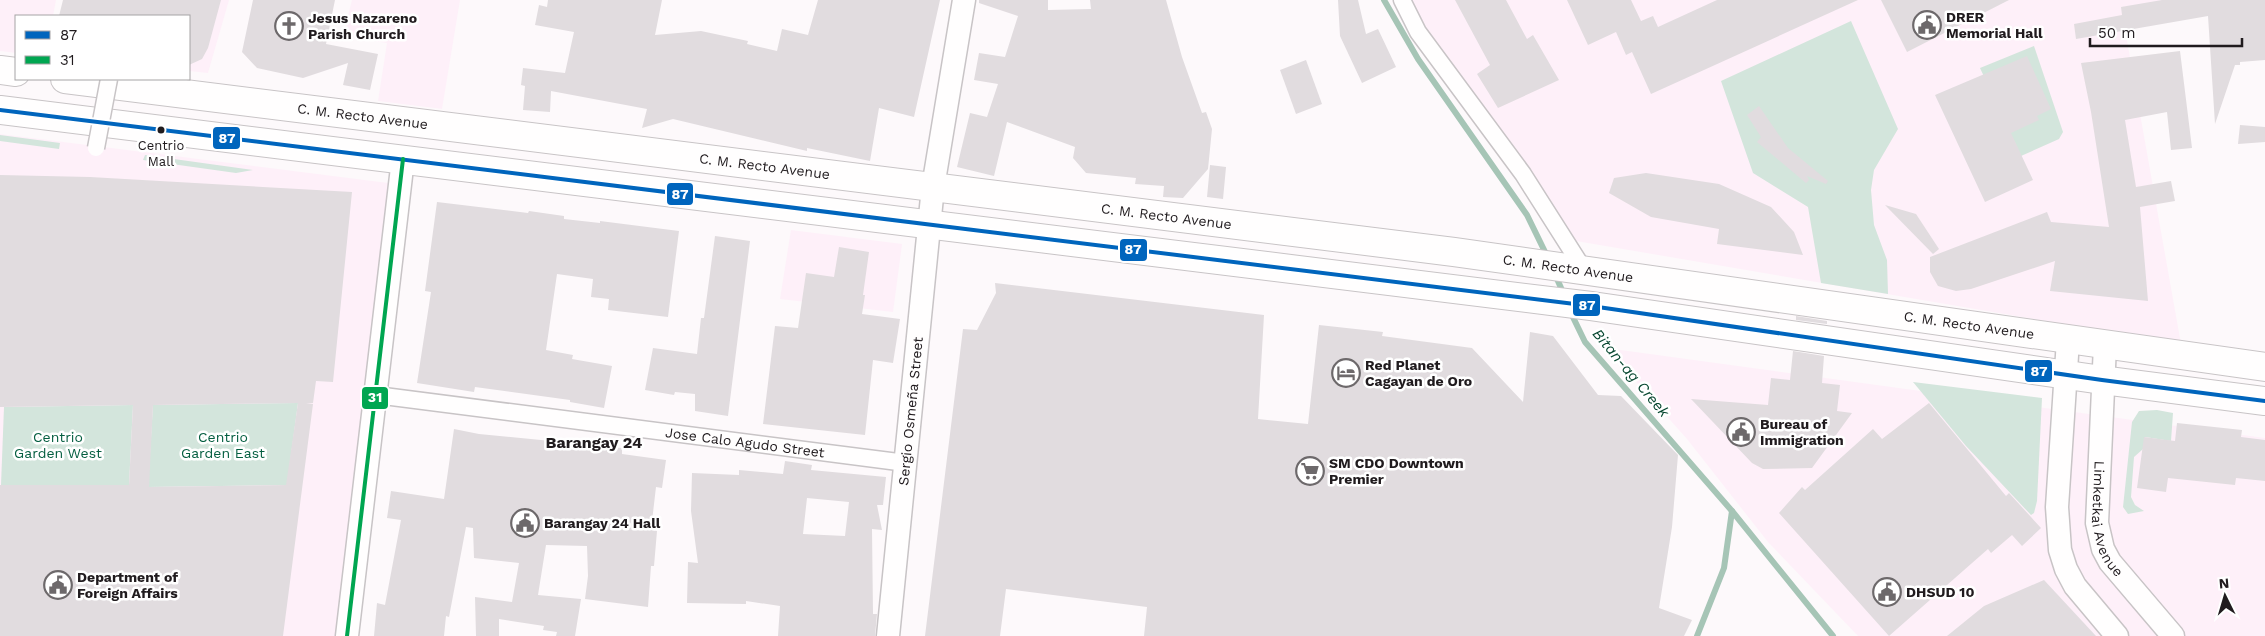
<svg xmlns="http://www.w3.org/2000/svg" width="2265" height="636" viewBox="0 0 2265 636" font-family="'Work Sans',sans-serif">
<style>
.built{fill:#fef0f9}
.green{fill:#d3e5dc}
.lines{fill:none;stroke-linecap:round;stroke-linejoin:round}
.stream{stroke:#a6c5b6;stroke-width:6}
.building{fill:#e1dcdf;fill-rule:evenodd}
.street-casing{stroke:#c8c4c6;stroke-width:19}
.secondary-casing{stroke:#c8c4c6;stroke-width:25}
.highway-casing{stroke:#c8c4c6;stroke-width:30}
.street{stroke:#fffefe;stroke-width:16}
.secondary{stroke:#fffefe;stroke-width:22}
.highway{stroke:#fffefe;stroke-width:28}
.street-bridge-casing{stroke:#c8c4c6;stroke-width:19;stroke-linecap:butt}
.street-bridge{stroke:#fffefe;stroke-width:16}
.bus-1-casing{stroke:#fff;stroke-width:8}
.bus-2-casing{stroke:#fff;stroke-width:8}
.bus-1{stroke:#0065bd;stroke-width:4}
.bus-2{stroke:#00a651;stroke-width:4}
.bus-dot{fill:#201b1e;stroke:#fff;stroke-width:2}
.labels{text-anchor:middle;stroke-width:5;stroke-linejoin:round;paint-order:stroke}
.bus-label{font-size:13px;fill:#201b1e;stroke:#fff}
.poi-label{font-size:14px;font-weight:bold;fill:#201b1e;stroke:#fff;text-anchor:start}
.street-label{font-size:14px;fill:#201b1e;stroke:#fff}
.park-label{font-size:14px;fill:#045e40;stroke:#fff}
.water-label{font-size:15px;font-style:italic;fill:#074730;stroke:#fff}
.quarter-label{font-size:16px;font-weight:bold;fill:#201b1e;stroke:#fff}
.line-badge{stroke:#fff;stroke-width:2}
.badge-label{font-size:14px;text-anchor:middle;font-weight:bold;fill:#fff}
</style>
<rect width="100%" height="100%" fill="#fdf9fb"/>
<g class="built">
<path d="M0,0H56L53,16H16V53L0,51Z"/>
<path d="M64,0H229L208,73L189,71V16H61Z"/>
<path d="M352,0H460L442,109L378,101L387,43L343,36Z"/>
<path d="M1411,0H2223L2123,18L2181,344L1576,241L1427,29Z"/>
<path d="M0,134L396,184L336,636H0Z"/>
<path d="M791,230L902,244L893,312L780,299Z"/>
<path d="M1606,348L2265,438V636H1858L1768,542L1687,439Z"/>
</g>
<g class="green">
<path d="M1851,21L1898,129L1874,170L1871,190L1874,225L1887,260L1888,294L1821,283L1808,207L1753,173L1721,81Z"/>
<path d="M2034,46L2063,132L2059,139L2021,156L1980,68Z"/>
<path d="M0,135L60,143L59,149L0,141Z"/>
<path d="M145,155L253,170L236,173L143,160Z"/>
<path d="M1913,382L2042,398L2037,501L2034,513L2031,515L1966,446Z"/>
<path d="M298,403L287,485L148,487L153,405Z"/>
<path d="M133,405L129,485H1L4,407Z"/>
<path d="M2157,410L2173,413L2171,441L2145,437L2143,449L2134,457L2131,497L2135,505L2144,511L2128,514L2123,507L2132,422L2139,411Z"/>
</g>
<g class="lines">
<g class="stream">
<path d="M1384,0L1418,59L1527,215L1548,258"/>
<path d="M1555,274L1564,295"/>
<path d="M1570,311L1585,342L1732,511L1833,636"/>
<path d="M1697,636L1724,568L1732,511"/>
</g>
</g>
<g class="building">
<path d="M63,0H221L208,48L202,59L189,65V16H59Z"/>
<path d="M253,0H335L326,44L378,54L370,90L343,85L348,63L303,78L257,68L242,52Z"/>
<path d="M548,0H662L655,35L701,31L748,41L747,44L777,51L782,29L808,35L818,0H940L914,117L879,108L870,161L807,148V151L673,119L642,128L647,109L551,91L550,112L523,110L525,86L521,85L523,68L565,73L574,32L535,25L539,5L547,7Z"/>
<path d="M979,0H1048V10L1091,9L1090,0H1166L1182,57L1202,113L1206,112L1212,129L1208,169L1183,198L1163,197L1164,186L1135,184L1136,178L1086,173L1073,158L1075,147L1007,122L994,176L957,167L970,113L987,117L998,84L974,80L979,53L1005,57L1018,16L979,3Z"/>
<path d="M1338,0H1358L1366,34L1378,29L1396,67L1362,83L1340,36Z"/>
<path d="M1455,0H1506L1527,39L1533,35L1559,80L1498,108L1477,74L1490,65Z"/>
<path d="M1567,0H1631L1641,21L1653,16L1658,27L1717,0H1858L1651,94L1632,52L1626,55L1616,32L1588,45Z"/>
<path d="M1881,0H2009L1907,52Z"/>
<path d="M2162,0H2265V60L2240,62V65H2235L2215,124L2208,16L2076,39L2074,24L2122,15L2121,7Z"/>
<path d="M2180,51L2192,148L2171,150L2167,112L2125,120L2136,187L2171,181L2175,201L2140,207L2148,301L2050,291L2055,261L1971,289L1956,291L1938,286L1930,272V257L2047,212L2051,222L2109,227L2091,112L2081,63Z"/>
<path d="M2027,56L2051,109L2037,116L2039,120L2011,133L2033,180L1985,202L1935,95Z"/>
<path d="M1306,60L1322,104L1296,114L1280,70Z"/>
<path d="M1759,106L1788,148L1828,181L1826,184L1807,176L1809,180L1806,183L1757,142L1761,137L1747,115Z"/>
<path d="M2240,125L2265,127V142L2238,144Z"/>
<path d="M1210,165L1226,167L1223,199L1207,197Z"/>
<path d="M1646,173L1719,184L1771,207L1794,232L1803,255L1717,244L1719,229L1651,217L1609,193L1614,178Z"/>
<path d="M0,175L90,177L352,192L333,382L316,381L313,403H306L313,404L283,636H0V485H129L133,405L0,407ZM298,403L286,485L149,487L153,405Z"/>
<path d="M437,202L528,213L529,211L564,216V219L600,223V221L679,231L668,317L608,310L609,299L591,297L593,279L557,274L546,350L573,355L572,359L612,366L604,408L570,402V400L475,387L474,392L417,383L431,292L425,291Z"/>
<path d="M1885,205L1916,214L1939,249L1933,254Z"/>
<path d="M715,236L750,241L728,416L695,411V394L675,392L674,395L645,390L653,348L697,354L701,318H704Z"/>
<path d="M839,247L869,252L863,295H865L862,314L900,319L893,363L873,360L865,435L763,424L775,326L798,328L806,273L834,277Z"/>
<path d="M995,283L1264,315L1258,419L1308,424L1319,325L1383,332L1382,336L1472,348L1523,402L1530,332L1553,336L1598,395L1621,396L1678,455L1672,527L1659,608L1692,620L1684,636H1144L1147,607L1006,589L1000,636H925L963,329L977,330L996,293Z"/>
<path d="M1796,316L1827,321V324L1796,320Z"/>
<path d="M1793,351L1824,356L1822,383L1840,385L1837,411L1852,413L1812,468L1763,469L1752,463L1691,399L1768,405L1771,378L1790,380Z"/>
<path d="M1929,403L2006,496L2009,493L2041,528L2022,546L2012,535L1991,553L1988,549L1889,636L1779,513L1802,487L1805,490L1873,429L1882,439Z"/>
<path d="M2177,423L2242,430L2241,437L2265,440V481L2236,478L2235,485L2168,478L2166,492L2137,488L2144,437L2175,441Z"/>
<path d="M454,429L479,434L622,448V454L666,460L662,488L656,487L651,530L657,531L654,566H651L648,607L585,599L588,576L587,546L546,545L538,595L581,599L575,636H556L557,632L543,630L544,626L499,619V636H476L475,597L512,602L519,563L474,558L473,528L466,527L449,617L446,616L444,636H374L377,603L385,605L401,520L387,518L391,491L444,499Z"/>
<path d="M785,461L812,465L811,470L886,477L883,505H877L882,530L872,529L873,614H877L875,636H778L780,606L746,601V604L687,603L688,562L698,563L691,511L692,473L739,475V470L783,474ZM807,498L849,502L845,536L803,534Z"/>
<path d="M2044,580L2096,636H1947L1984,606Z"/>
</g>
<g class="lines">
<defs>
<g id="street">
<path d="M1402,0L1418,32L1523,174L1584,270"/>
<path id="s1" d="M376,395L906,463"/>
</g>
<g id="secondary">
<path d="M2068,340L2057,507L2060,550L2066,569L2075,586L2117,636"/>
<path id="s2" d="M2105,345L2097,523L2103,549L2110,562L2173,636"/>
<path d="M347,636L403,159"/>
<path id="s3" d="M888,636L933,187L964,0"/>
</g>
<g id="highway">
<path d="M0,70L16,72"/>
<path id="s4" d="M65,79L1454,252L2265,367"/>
<path d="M0,110L1591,306L2102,380L2265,401"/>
</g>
</defs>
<use href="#street" class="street-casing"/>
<use href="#secondary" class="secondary-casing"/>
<use href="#highway" class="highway-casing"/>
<use href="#street" class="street"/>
<use href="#secondary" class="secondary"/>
<use href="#highway" class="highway"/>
<defs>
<path id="street-bridge" d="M96,148L109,79"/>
</defs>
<use href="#street-bridge" class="street-bridge-casing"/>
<use href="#street-bridge" class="street-bridge"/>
<defs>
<path id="bus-1" d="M0,110L1591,306L2102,380L2265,401"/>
<path id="bus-2" d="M347,636L403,159"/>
</defs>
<use href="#bus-1" class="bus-1-casing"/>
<use href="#bus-2" class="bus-2-casing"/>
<use href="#bus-1" class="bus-1"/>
<use href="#bus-2" class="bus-2"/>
</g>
<defs>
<symbol id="civic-ring" viewBox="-11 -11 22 22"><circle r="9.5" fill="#fff" stroke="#6d696b" stroke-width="1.5"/><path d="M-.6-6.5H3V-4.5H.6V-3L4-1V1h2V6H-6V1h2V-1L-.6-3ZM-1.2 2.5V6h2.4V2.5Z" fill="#6d696b"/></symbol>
<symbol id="church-ring" viewBox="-11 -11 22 22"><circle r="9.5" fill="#fff" stroke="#6d696b" stroke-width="1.5"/><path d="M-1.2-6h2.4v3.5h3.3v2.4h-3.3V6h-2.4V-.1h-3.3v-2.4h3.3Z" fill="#6d696b"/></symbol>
<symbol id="hotel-ring" viewBox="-11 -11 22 22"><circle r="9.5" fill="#fff" stroke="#6d696b" stroke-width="1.5"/><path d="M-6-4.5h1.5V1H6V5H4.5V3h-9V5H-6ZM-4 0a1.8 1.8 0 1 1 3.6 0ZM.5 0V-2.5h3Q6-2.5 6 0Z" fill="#6d696b"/></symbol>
<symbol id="supermarket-ring" viewBox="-11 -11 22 22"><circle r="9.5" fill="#fff" stroke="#6d696b" stroke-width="1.5"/><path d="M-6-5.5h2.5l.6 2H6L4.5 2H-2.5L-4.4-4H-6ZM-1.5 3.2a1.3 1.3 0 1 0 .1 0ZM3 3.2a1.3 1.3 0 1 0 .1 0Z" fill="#6d696b"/></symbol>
</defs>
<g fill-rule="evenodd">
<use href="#civic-ring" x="1911" y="9" width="32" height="32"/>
<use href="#church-ring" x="273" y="10" width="32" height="32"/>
<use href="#hotel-ring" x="1330" y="357" width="32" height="32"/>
<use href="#civic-ring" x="1725" y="416" width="32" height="32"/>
<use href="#supermarket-ring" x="1294" y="455" width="32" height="32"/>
<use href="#civic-ring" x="509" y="507" width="32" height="32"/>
<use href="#civic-ring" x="42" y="569" width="32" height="32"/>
<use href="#civic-ring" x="1871" y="576" width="32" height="32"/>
</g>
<circle class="bus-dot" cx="161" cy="130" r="4.5"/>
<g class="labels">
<g class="bus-label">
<text x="161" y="150">Centrio<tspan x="161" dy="16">Mall</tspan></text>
</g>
<g class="poi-label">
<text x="1946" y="22">DRER<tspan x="1946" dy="16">Memorial Hall</tspan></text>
<text x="308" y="23">Jesus Nazareno<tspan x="308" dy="16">Parish Church</tspan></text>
<text x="1365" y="370">Red Planet<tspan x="1365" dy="16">Cagayan de Oro</tspan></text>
<text x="1760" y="429">Bureau of<tspan x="1760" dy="16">Immigration</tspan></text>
<text x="1329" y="468">SM CDO Downtown<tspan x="1329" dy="16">Premier</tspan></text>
<text x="544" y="528">Barangay 24 Hall</text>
<text x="77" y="582">Department of<tspan x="77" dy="16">Foreign Affairs</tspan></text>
<text x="1906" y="597">DHSUD 10</text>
</g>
<g class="street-label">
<text dy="5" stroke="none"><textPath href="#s4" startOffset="300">C. M. Recto Avenue</textPath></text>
<text dy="5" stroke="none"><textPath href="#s4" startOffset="705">C. M. Recto Avenue</textPath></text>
<text dy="5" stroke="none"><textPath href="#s4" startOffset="1110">C. M. Recto Avenue</textPath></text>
<text dy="5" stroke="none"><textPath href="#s4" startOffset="1515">C. M. Recto Avenue</textPath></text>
<text dy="5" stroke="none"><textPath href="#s4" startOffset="1920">C. M. Recto Avenue</textPath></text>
<text dy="5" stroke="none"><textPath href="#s3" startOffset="226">Sergio Osmeña Street</textPath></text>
<text dy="5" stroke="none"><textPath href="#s1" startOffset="372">Jose Calo Agudo Street</textPath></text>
<text dy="5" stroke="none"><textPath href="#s2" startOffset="176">Limketkai Avenue</textPath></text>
</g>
<g class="park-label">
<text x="58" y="442">Centrio<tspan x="58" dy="16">Garden West</tspan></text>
<text x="223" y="442">Centrio<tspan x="223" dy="16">Garden East</tspan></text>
</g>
<g class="water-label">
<text transform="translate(1631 373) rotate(50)" y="5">Bitan-ag Creek</text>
</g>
<g class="quarter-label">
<text x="594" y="448">Barangay 24</text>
</g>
</g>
<g class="line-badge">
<rect x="212" y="126" width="29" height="24" rx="5" fill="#0065bd"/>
<rect x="666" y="182" width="28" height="24" rx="5" fill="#0065bd"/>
<rect x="1119" y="238" width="29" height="24" rx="5" fill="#0065bd"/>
<rect x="1572" y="293" width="29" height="24" rx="5" fill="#0065bd"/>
<rect x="2024" y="359" width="29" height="24" rx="5" fill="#0065bd"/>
<rect x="361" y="386" width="28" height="24" rx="5" fill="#00a651"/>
</g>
<g class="badge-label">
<text x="227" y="143">87</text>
<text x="680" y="199">87</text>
<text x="1133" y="254">87</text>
<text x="1587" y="310">87</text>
<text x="2039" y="376">87</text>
<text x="375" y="402">31</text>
</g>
<rect x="15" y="15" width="175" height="65" fill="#ffffff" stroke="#a6a4a5"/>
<rect x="25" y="31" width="25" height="8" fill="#0065bd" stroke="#a6a4a5"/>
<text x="60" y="40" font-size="15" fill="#201b1e">87</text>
<rect x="25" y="56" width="25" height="8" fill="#00a651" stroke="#a6a4a5"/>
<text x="60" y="65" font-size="15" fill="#201b1e">31</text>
<g transform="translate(2225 596) rotate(355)" stroke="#ffffff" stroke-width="4" paint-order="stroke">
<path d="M0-4L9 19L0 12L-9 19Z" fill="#201b1e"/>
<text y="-8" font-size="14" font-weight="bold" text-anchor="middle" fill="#201b1e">N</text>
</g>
<path d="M2090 38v8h152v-8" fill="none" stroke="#201b1e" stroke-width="2.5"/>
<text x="2098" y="38" font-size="15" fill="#201b1e" stroke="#ffffff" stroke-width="4" paint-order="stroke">50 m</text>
</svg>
